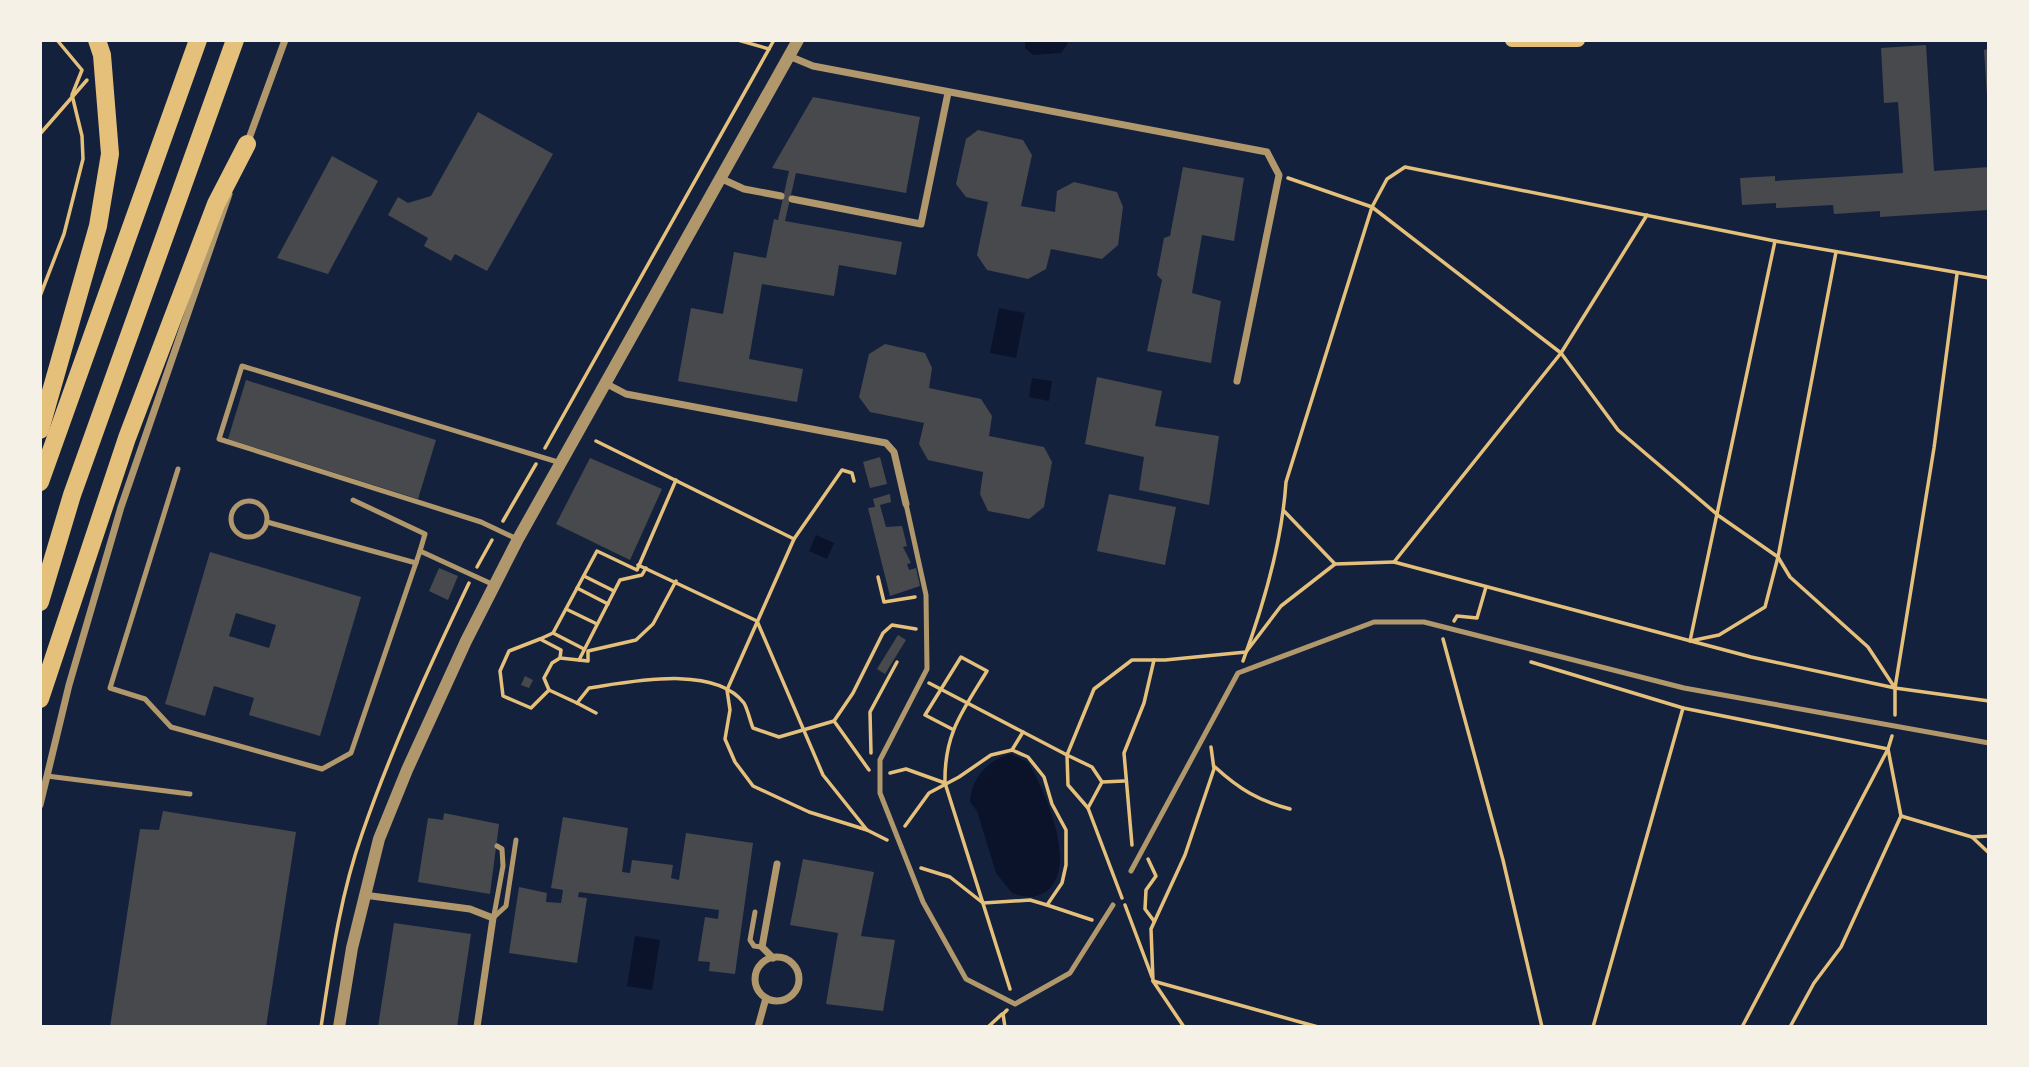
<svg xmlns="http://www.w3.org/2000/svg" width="2029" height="1067" viewBox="0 0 2029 1067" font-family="'Sofia Sans Condensed',sans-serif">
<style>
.water{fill:#0b132b}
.building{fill:#48494c;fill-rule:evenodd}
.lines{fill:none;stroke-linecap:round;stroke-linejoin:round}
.path{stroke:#e5c07b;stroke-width:3.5}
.service{stroke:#b1986c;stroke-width:5}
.minor{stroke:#b1986c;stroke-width:7}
.tertiary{stroke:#b1986c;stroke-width:12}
.secondary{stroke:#e5c07b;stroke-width:14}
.motorway{stroke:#e5c07b;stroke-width:18}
</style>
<rect width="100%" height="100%" fill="#14213d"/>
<g class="water">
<path d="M1025,40H1067V45L1061,53L1033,55L1025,48Z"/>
<path d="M999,308L1025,313L1016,358L990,353Z"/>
<path d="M1032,378L1052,381L1049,401L1029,397Z"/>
<path d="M816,535L834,543L827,559L809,551Z"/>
<path d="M1011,754L1028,762C1044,788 1078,865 1048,890C1037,899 1025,898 1012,893L996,873L977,811L970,802C971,779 988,759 1011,754Z"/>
<path d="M635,936L660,940L652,990L627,986Z"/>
</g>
<g class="building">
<path d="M1926,45L1934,171L1989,167V210L1880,217V211L1834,214L1833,205L1776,208V203L1742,205L1740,178L1775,176V181L1903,173L1898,102L1884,103L1881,48Z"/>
<path d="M1989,49V96H1987L1984,50Z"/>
<path d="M813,97L920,117L906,193L796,173L785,221L902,242L896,275L839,265L834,296L762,284L749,359L803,369L797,402L678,381L691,308L723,314L734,252L766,258L774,219L778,220L789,171L772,168Z"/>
<path d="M478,112L553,154L487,271L455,254L451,261L424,246L428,238L388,215L398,197L408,203L431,196Z"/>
<path d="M978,130L1023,140L1032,155L1021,206L1055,212L1057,191L1074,182L1117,192L1123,207L1118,245L1102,259L1051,249L1046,269L1028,279L987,270L977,255L988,202L966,197L956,184L966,139Z"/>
<path d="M332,156L378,181L328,274L277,258Z"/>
<path d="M1183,167L1244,178L1234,241L1202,235L1192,293L1221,301L1211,363L1147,351L1162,280L1157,275L1164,238L1170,236Z"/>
<path d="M885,344L925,353L932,368L929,388L981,399L992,416L989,436L1044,447L1052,462L1044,507L1029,519L988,511L980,494L983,472L928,460L919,444L924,423L870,412L859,397L869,354Z"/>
<path d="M1097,377L1162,391L1155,426L1219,436L1209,505L1139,490L1144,457L1085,444Z"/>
<path d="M246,380L436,440L418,499L228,439Z"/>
<path d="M880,457L887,484L870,488L863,462Z"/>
<path d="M590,458L662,489L630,560L556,524Z"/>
<path d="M890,494L891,502L880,505L886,527L902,526L907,546L903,547L911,563L907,564L909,570L916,568L920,586L890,596L868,508L875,507L873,499Z"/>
<path d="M1109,494L1176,507L1165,565L1097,551Z"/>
<path d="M210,552L361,597L320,736L249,715L254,698L214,686L205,716L165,704ZM236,613L276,625L269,648L229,636Z"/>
<path d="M439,568L458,576L448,600L429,591Z"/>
<path d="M898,635L906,640L885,674L877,669Z"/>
<path d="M525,676L533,680L529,688L521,685Z"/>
<path d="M163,811L296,832L266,1027H110L140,829L159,830Z"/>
<path d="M444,813L499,824L490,894L418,882L428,818L443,820Z"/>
<path d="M563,817L628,828L622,872L630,873L632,860L673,865L671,878L679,880L686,833L753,843L735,974L709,971L710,962L698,961L705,917L718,919L719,910L579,892L578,897L587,898L577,963L509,953L519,887L547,893L546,902L561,903L563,890L551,888Z"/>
<path d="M803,859L874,872L861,936L895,940L883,1011L826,1004L838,933L790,925Z"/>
<path d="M394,923L471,934L457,1027H378Z"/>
</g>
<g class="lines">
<g class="path">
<path d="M738,40L769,49"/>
<path d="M40,134L87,80"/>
<path d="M1288,178L1372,207L1561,353L1618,430L1719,516L1778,557L1790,577L1868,647L1895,688L1751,657L1394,562L1561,353L1647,215"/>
<path d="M1775,241L1690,641L1719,635L1765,607L1778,557L1836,252"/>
<path d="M1957,274L1934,448L1895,688L1989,701"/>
<path d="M40,296L64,234L83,159L82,136L72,95L82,70L57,40"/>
<path d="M596,441L794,539"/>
<path d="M545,448L774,40"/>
<path d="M854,481L852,473L842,470L794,539L727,690L730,710L725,739L735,762L753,786L809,812L867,830"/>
<path d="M1284,511L1335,564L1394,562"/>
<path d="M503,521L536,464"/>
<path d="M638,565L757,621L823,775L867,830L887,840"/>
<path d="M477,567L492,540"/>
<path d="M584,576L614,591"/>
<path d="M878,577L884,602L915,597"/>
<path d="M577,588L608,604"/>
<path d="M566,609L597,624"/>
<path d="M1454,621L1457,616L1477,618L1486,587"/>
<path d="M553,633L584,649"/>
<path d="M540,639L553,633L597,551L637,570L676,480"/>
<path d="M1443,639L1503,860L1542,1027"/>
<path d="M579,660L620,580L642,575L646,568"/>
<path d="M1243,661C1264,604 1282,543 1286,482L1372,207L1387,179L1405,167L1775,241L1989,278"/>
<path d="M1531,662L1683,708L1888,749L1742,1027"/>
<path d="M929,683L1067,755L1094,689L1132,660H1165L1246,652L1281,606L1335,564"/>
<path d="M549,690L544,678L552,663L560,658"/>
<path d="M577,703L549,690L531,708L503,696L500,671L509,651L540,639L561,650L560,658L588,661V651L636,640L653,624L676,581"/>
<path d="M596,713L577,703L589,688C630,682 714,664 744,703C748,710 750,721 753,728L779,737L834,721"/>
<path d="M1895,715V688"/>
<path d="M952,729L925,715L961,657L987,671C962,712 944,734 945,783L1010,989"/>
<path d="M1892,736L1888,749L1901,816"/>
<path d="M1012,750L1023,732"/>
<path d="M871,753L870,712L897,662"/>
<path d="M1067,755L1092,767L1102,782L1088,808L1068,785Z"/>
<path d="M1215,767C1239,789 1259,801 1290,809"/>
<path d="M869,770L834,721L853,693L883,633L892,625L916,629"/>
<path d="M890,773L906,769L945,783"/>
<path d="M1102,782L1124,781"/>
<path d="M1088,808L1122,898"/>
<path d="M905,826L929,793L959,777L991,755L1012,750L1028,757L1044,777L1052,804L1066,830V865L1062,883L1047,905L1030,900L983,903L950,877L921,868"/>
<path d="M1972,837L1989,836"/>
<path d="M1132,845L1124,753L1144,703L1154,660"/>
<path d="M1148,859L1156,876L1146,890L1145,909L1154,921"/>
<path d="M1047,905L1092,920"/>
<path d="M1125,905L1152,977"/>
<path d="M1153,981L1151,929L1185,855L1214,769L1211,747"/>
<path d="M321,1027C331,962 340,896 362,834C392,747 430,665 469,583"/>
<path d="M988,1027L1002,1014"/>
<path d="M1005,1027L1003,1014L1007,1010"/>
<path d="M1184,1027L1153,981L1318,1027"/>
<path d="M1593,1027L1683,708"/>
<path d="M1790,1027L1814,983L1841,947L1901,816L1972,837L1989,853"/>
</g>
<g class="service">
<path d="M178,469L110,688L145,699L171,727L322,769L351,753L420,551"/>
<path d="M353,500L425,534L420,551L494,585"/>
<circle cx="249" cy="519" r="18"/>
<path d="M906,504L926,595L927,669L880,760V793L923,902L966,979L1015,1004L1070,973L1113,905"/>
<path d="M267,522L416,563"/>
<path d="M517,539L481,522L219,439L242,366L561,463"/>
<path d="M47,776L190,794"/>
<path d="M1131,871L1238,673L1374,622H1424L1684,688L1989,743"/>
<path d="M755,912L750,940L754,946L762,947"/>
<path d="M494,915L503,866L502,849L497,846"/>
<path d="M493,918L506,906L516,840"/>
</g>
<g class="minor">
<path d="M789,56L813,66L1267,152L1279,175L1237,381"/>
<path d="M247,144L285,40"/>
<path d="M722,179L744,189L781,196"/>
<path d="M792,199L921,224L948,93"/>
<path d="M605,383L626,394L886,443L894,452L906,504"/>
<path d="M40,805L69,685L121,507L229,194"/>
<path d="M364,895L470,909L493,918L477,1027"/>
<circle cx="777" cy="979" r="22"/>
<path d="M773,958L762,947L777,864"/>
<path d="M758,1027L766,998"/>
</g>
<path class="tertiary" d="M339,1027L352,948L379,839L407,770L466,641L518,539L798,40"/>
<path class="secondary" d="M1512,40H1578"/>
<g class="motorway">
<path d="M40,430L98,226L110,154L102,55L97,40"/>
<path d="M40,482L198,40"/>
<path d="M40,602L72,495L235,40"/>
<path d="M40,699L127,438L216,204L247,144"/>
</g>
</g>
<rect width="2029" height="1067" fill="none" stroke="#f6f1e7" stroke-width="84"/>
</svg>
